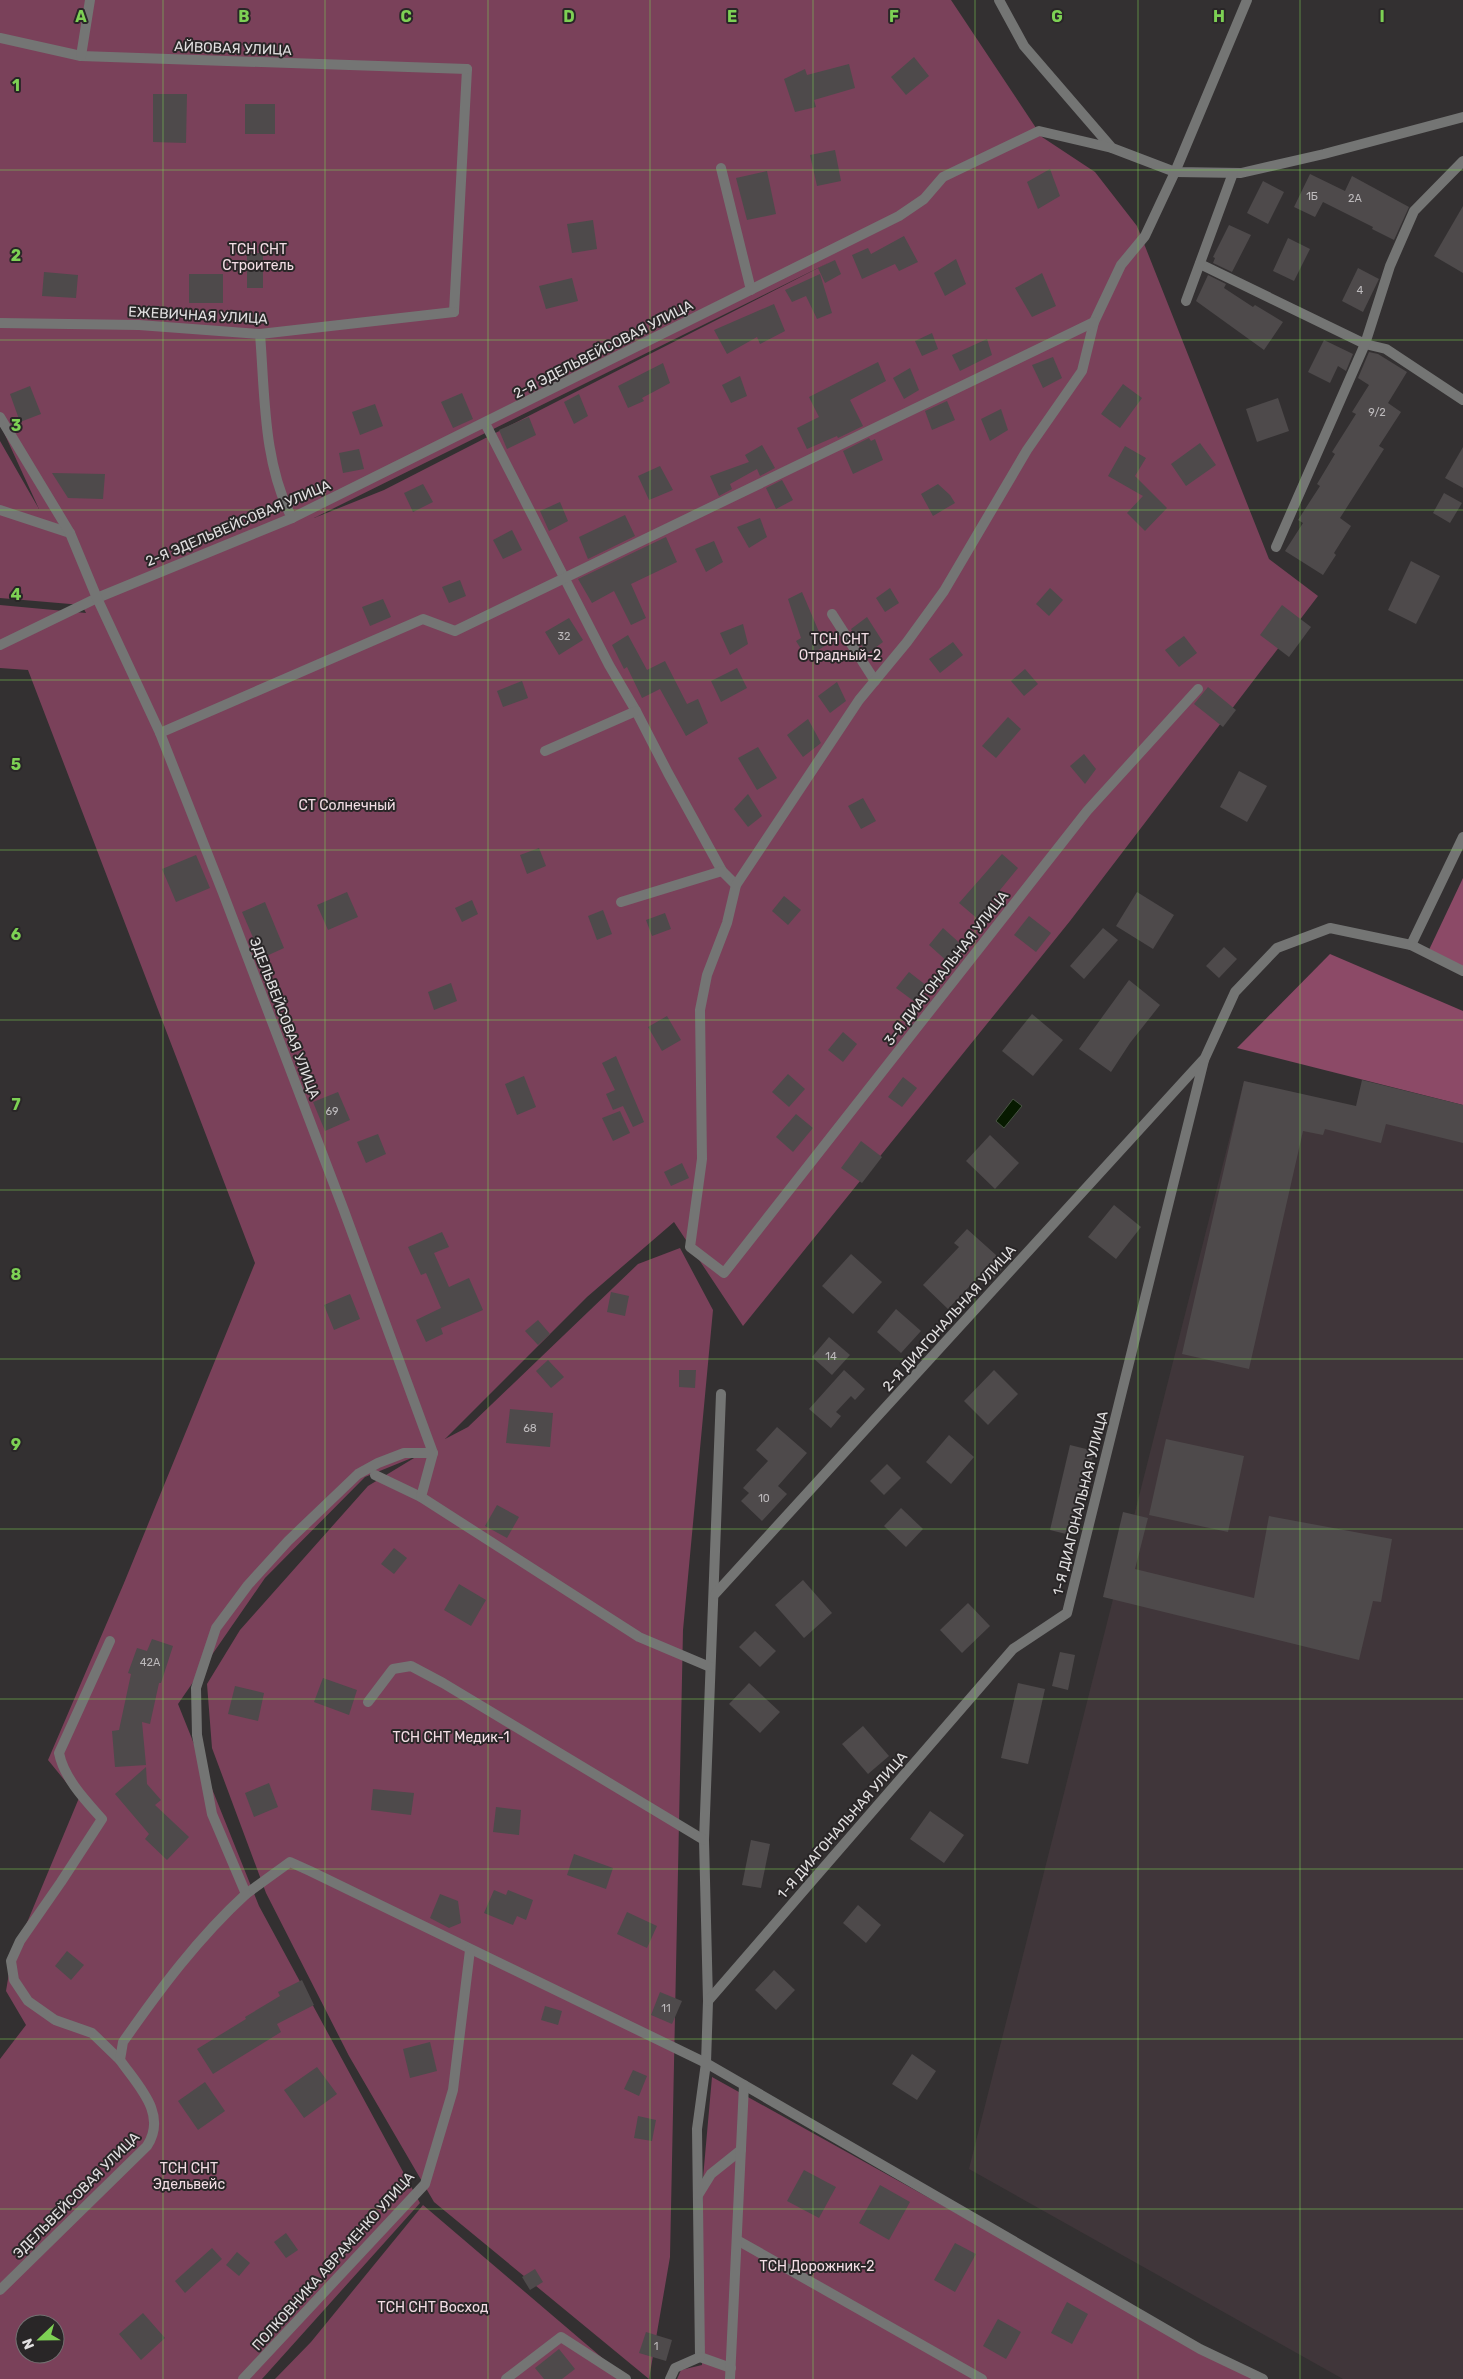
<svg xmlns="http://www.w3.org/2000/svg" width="1463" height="2379" viewBox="0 0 1463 2379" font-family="Rubik,sans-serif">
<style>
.built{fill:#40363a}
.green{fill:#7a415a;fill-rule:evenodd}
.forest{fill:#8c4a67}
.water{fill:#071a00;stroke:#495544}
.building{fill:#4e4a4b}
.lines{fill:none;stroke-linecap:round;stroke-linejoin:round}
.lane{stroke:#747574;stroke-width:10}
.street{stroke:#747574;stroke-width:10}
.grid{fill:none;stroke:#7dd154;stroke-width:1;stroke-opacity:0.55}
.labels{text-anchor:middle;stroke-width:4;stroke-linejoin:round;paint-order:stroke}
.number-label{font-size:11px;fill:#bdbabc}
.street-label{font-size:14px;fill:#e2e0e1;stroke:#292627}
.park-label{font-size:14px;fill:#f3dee5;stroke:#292627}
.grid-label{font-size:16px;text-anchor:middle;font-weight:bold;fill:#7dd154;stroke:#292627;stroke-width:4;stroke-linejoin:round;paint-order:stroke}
</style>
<rect width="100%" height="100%" fill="#333031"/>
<path class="built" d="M1244,1081L1463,1133V2379H1343L969,2169Z"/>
<g class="green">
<path d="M0,0H951L1042,137L1095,172L1137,226L1269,559L1318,596L1070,921L743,1326L674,1222L587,1297L445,1439L468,1427L638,1264L680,1248L713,1310L683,1630L670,2257L649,2379L434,2202L349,2056L266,1893L212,1748L207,1684L240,1630L368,1486L419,1455L365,1477L265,1578L178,1704L259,1906L420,2203L262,2379H0V2059L26,2025L6,1991L11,1961L79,1798L48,1760L124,1583L255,1263L28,670L0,668V605L86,613L82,605L0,598V441L39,509L0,424ZM828,263L384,490L314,518ZM25,2324H55V2354H25Z"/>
<path d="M712,2077L1254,2379H677L681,2370L702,2365L703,2178Z"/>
<path d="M423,2205L627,2379H275L311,2342Z"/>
</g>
<g class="forest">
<path d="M1463,878V968L1428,952Z"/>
<path d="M1330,954L1463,1011V1105L1237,1048Z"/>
</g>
<path class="water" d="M1013,1099L1022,1106L1004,1128L996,1121Z"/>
<g class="building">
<path d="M914,57L929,76L906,95L891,77Z"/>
<path d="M849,64L855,88L814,100L816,107L795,112L784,79L805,69L807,75Z"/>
<path d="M153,94H187L186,143L153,142Z"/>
<rect x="245" y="104" width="30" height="30"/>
<path d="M835,150L841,181L817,186L810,155Z"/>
<path d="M1050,169L1060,196L1038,209L1027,182Z"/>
<path d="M767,171L776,214L747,220L736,178Z"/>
<path d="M1310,174L1345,191L1352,176L1409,207L1394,240L1372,229L1373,227L1323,202L1315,217L1294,207Z"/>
<path d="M1263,181L1284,192L1268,224L1247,213Z"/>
<path d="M1463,206V273L1434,256Z"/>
<path d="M593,220L597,249L572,253L567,224Z"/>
<path d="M1229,225L1251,235L1232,272L1213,263L1215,258L1213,257Z"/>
<path d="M904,236L918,262L899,271L895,264L862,279L852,255L868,248L871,254Z"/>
<path d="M1288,238L1310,249L1294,281L1273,271Z"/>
<rect x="247" y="253" width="16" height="35"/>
<path d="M956,259L966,284L945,296L934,273Z"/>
<path d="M835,260L841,274L825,283L818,268Z"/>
<path d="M1358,268L1379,279L1363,312L1342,301Z"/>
<path d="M44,272L78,275L76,298L42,296Z"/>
<path d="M1042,273L1056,306L1032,317L1015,288Z"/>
<rect x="189" y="274" width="34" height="29"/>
<path d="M820,274L832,313L817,319L806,296L792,302L785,290Z"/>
<path d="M1208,275L1226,284L1224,288L1253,307L1255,305L1283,322L1264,350L1196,301Z"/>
<path d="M572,278L578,301L546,309L539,286Z"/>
<path d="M774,304L785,331L760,344L757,337L727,354L714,330Z"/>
<path d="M932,333L938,349L922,356L915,341Z"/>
<path d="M987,339L992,355L960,371L952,355Z"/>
<path d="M1324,340L1353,354L1346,371L1338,366L1330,383L1308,372Z"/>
<path d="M1369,352L1378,354L1407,372L1388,403L1401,412L1379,446L1384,449L1340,518L1351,526L1334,553L1336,555L1323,575L1285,551L1303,523L1298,520L1320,486L1317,484L1335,454L1332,452L1356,414L1352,412L1369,385L1358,378Z"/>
<path d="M1053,357L1062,378L1043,388L1032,365Z"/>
<path d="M878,362L886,381L850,400L863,426L838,438L837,436L807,449L797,428L819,417L809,397Z"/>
<path d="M663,363L670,383L642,398L644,401L628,408L618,386Z"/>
<path d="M910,368L919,390L904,399L893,378Z"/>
<path d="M740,376L747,396L731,403L722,385Z"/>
<path d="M1123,384L1142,398L1120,428L1101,414Z"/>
<path d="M30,386L41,414L20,422L10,394Z"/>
<path d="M462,393L473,419L453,428L441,402Z"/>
<path d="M579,394L588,416L574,424L564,402Z"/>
<path d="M1278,398L1289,431L1257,442L1246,409Z"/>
<path d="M947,401L955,420L932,430L925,411Z"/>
<path d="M375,404L383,426L360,435L352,412Z"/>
<path d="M1001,409L1008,430L990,441L981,419Z"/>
<path d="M529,417L536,435L507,449L499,430Z"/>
<path d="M869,438L871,441L875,439L883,460L853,474L843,451Z"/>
<path d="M1200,443L1216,465L1186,486L1171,464Z"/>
<path d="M762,445L775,468L760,476L757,469L730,484L732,489L719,496L710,476L749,462L745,455Z"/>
<path d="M1125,446L1146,458L1135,476L1167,508L1145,531L1127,513L1143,496L1108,476Z"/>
<path d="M1463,447V488L1445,478Z"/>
<path d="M359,449L364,469L343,473L339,453Z"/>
<path d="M660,466L673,490L649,500L638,476Z"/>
<path d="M52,473L105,474L103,499L68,498Z"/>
<path d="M782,480L793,500L776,509L766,488Z"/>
<path d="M423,484L433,502L413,512L404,493Z"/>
<path d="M938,484L950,495L955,503L933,516L921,494Z"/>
<path d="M1444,493L1462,503L1450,523L1433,513Z"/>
<path d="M560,502L568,521L549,531L540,511Z"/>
<path d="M625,515L635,536L588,559L579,537Z"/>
<path d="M760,518L767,537L749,548L737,527Z"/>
<path d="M512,530L522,550L503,559L493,540Z"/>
<path d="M666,537L677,562L631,584L646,618L631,625L614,591L592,603L578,579Z"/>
<path d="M714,541L723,562L706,572L695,549Z"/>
<path d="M1411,561L1440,576L1416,624L1388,610Z"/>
<path d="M460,580L466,596L449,603L442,587Z"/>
<path d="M890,588L899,603L885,612L876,598Z"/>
<path d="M1050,588L1063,600L1049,616L1036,604Z"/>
<path d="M802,592L825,646L806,657L796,641L801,638L788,599Z"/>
<path d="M383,599L391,617L370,626L362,607Z"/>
<path d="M1282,605L1311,627L1289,657L1260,635Z"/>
<path d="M867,617L883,642L867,654L851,629Z"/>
<path d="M569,618L583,640L559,655L545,632Z"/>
<path d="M743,624L748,644L730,655L720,633Z"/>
<path d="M628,635L647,670L665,661L687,704L698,699L708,723L686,736L660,689L642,698L627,667L624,669L612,645Z"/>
<path d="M1184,636L1197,653L1179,667L1165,650Z"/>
<path d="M953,642L963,655L940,673L929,659Z"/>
<path d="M737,668L747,688L721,702L711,681Z"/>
<path d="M1025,669L1038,684L1024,696L1011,681Z"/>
<path d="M522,681L528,698L503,707L497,691Z"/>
<path d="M837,682L846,701L830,713L818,696Z"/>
<path d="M1208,687L1236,710L1223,727L1194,704Z"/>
<path d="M1008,717L1021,729L996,758L982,746Z"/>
<path d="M808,719L821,743L803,757L787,735Z"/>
<path d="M758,747L777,778L757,790L738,758Z"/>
<path d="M1084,754L1096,769L1085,784L1070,766Z"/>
<path d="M1239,771L1267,786L1247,822L1220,807Z"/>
<path d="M748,794L762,816L748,827L734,809Z"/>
<path d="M863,798L876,821L861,829L848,806Z"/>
<path d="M539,848L546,866L527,874L520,855Z"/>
<path d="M1002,854L1018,868L987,906L990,908L979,920L959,903Z"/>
<path d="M196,855L210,888L176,902L162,869Z"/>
<path d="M347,892L358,917L328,930L317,905Z"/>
<path d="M1137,892L1174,915L1153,949L1116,926Z"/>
<path d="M784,896L801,910L788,925L772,911Z"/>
<path d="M472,900L478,914L462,922L455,908Z"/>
<path d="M265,902L284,948L262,958L242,912Z"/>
<path d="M603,910L612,934L597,940L588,916Z"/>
<path d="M665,913L671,929L652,936L646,920Z"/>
<path d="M1029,916L1051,933L1036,952L1014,935Z"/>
<path d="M943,928L963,946L949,963L929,945Z"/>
<path d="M1103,928L1118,940L1084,979L1070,966Z"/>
<path d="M1224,947L1237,959L1219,978L1206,966Z"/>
<path d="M909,972L927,986L915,1002L896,988Z"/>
<path d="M1129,980L1160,1005L1130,1043L1111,1072L1079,1049Z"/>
<path d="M451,983L457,1001L434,1010L428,992Z"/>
<path d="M1032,1014L1063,1040L1033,1076L1002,1051Z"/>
<path d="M667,1016L681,1040L662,1051L648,1027Z"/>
<path d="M843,1032L857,1044L843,1062L828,1050Z"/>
<path d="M616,1056L644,1122L633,1127L623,1106L613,1110L606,1094L615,1090L602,1063Z"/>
<path d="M788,1074L805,1089L789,1107L772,1092Z"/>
<path d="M524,1076L536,1107L517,1115L505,1084Z"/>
<path d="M903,1077L917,1088L902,1107L888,1097Z"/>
<path d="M1362,1080L1463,1105V1143L1386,1124L1381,1143L1325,1129L1323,1135L1303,1131L1249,1369L1182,1354L1244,1081L1356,1106Z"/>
<path d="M338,1092L350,1120L325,1131L313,1102Z"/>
<path d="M620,1111L630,1133L613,1141L602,1118Z"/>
<path d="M796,1114L813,1128L793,1152L776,1137Z"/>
<path d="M378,1134L386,1154L366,1163L357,1142Z"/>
<path d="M990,1135L1019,1163L995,1189L966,1161Z"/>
<path d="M861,1141L882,1157L862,1183L841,1168Z"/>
<path d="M682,1163L689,1178L671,1186L664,1172Z"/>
<path d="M1114,1205L1141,1227L1116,1259L1088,1237Z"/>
<path d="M967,1229L1006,1264L994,1278L985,1270L948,1309L923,1285L959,1247L954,1243Z"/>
<path d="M442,1232L449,1247L434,1253L449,1287L469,1278L483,1310L441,1328L443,1334L426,1342L416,1320L441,1308L426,1273L421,1275L408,1247Z"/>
<path d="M851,1254L882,1282L853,1314L822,1286Z"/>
<path d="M611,1292L629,1296L625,1316L607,1312Z"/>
<path d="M350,1294L360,1319L334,1330L324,1305Z"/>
<path d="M896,1309L921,1331L901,1353L877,1332Z"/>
<path d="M538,1320L550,1334L538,1345L525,1331Z"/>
<path d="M829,1337L850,1355L832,1375L812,1357Z"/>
<path d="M548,1360L564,1377L551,1388L536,1371Z"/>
<path d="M679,1370H696L695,1388L679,1387Z"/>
<path d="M844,1370L865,1389L855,1400L851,1396L836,1412L841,1416L831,1428L809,1409Z"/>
<path d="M994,1370L1018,1394L988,1425L964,1401Z"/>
<path d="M510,1409L553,1413L550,1447L506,1443Z"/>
<path d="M777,1427L807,1453L778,1486L787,1494L762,1521L741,1501L749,1493L743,1488L768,1461L756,1450Z"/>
<path d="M949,1435L974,1457L951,1484L926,1462Z"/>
<path d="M1166,1439L1244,1456L1228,1532L1149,1515Z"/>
<path d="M1070,1445L1094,1451L1074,1536L1050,1530Z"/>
<path d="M887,1464L901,1478L884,1495L870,1481Z"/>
<path d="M497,1505L519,1517L507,1538L485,1526Z"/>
<path d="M901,1508L923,1529L906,1547L884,1526Z"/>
<path d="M1123,1512L1148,1518L1135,1569L1254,1598L1269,1516L1392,1539L1381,1602L1373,1601L1359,1660L1103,1597Z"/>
<path d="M394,1548L407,1558L394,1574L381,1564Z"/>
<path d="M803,1580L832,1613L804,1638L775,1605Z"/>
<path d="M459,1584L486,1600L471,1626L444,1610Z"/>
<path d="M968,1603L990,1626L962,1653L940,1630Z"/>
<path d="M755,1631L776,1651L760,1667L739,1647Z"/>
<path d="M152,1639L173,1646L161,1683H159L150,1724L142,1722L146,1765L115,1767L112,1731L119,1730L131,1674L128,1673L137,1648L147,1651Z"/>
<path d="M1060,1652L1075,1655L1068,1690L1052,1686Z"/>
<path d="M323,1678L357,1690L349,1715L314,1702Z"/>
<path d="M749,1683L780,1712L760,1733L729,1704Z"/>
<path d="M1018,1683L1045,1689L1028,1764L1001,1758Z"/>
<path d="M235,1686L264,1693L258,1721L228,1714Z"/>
<path d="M863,1726L889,1756L868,1774L842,1744Z"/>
<path d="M146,1767L147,1784L161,1800L155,1805L189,1837L167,1860L145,1839L149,1834L115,1794Z"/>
<path d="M269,1783L278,1807L254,1817L245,1793Z"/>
<path d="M373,1789L414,1793L411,1815L371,1810Z"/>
<path d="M496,1807L521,1810L519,1835L493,1832Z"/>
<path d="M930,1811L964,1835L944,1863L910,1839Z"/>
<path d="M751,1840L770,1844L761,1888L742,1885Z"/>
<path d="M574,1854L613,1868L606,1889L567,1875Z"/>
<path d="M494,1890L506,1895L508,1890L533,1900L526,1920L517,1916L513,1925L484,1913Z"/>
<path d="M440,1894L458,1901L461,1923L449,1928L430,1918Z"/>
<path d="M858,1905L881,1925L866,1943L843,1923Z"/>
<path d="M627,1912L657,1926L647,1948L617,1934Z"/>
<path d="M67,1951L84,1965L71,1980L55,1966Z"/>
<path d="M774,1970L795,1990L776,2010L755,1990Z"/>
<path d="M302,1980L314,2005L277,2024L281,2032L213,2074L197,2049L246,2019L245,2017L280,1996L278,1992Z"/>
<path d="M660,1992L682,2001L672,2024L651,2015Z"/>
<path d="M545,2006L562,2011L558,2025L541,2020Z"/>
<path d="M430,2042L437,2071L410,2078L403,2049Z"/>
<path d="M912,2054L936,2071L917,2100L892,2084Z"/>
<path d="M317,2067L337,2094L304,2118L284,2090Z"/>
<path d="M633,2070L647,2076L639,2096L624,2089Z"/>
<path d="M205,2082L225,2111L198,2130L178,2101Z"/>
<path d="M638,2116L656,2120L652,2141L634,2138Z"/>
<path d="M804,2170L836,2187L819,2218L787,2201Z"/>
<path d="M880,2185L910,2202L889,2240L859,2223Z"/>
<path d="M286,2233L298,2250L286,2258L274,2242Z"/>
<path d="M955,2243L976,2254L955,2292L934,2280Z"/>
<path d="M212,2248L222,2259L185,2293L175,2281Z"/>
<path d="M237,2252L250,2263L239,2276L226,2265Z"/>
<path d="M535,2269L543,2282L530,2290L522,2277Z"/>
<path d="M1067,2302L1088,2314L1072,2344L1051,2333Z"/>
<path d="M143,2313L165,2338L141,2360L119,2334Z"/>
<path d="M998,2319L1021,2332L1006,2359L983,2346Z"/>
<path d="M646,2332L672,2340L666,2361L639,2353Z"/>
<path d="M559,2349L575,2369L562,2379H544L535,2368Z"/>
</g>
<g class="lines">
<g class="lane">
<path d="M999,0L1024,46L1112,148L1175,172L1241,173L1324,154L1463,117"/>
<path d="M721,168L751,290"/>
<path d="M1200,264L1365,344L1386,349L1463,400"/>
<path d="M1186,301L1233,173"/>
<path d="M454,312L467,69"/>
<path d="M260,334C265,395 263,463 292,518"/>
<path d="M485,423L609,665L636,711L668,773L722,871L736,885"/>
<path d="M0,510L70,533"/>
<path d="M1276,547L1365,344L1390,266L1414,211L1463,161"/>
<path d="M832,614L875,681"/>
<path d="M0,645L97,598L292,518L899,216L924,199L943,177L1039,131L1112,148"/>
<path d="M1198,689L1087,811L724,1273L690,1247L702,1159L700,1010L707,975L727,923L736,885L859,700L907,642L944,591L1027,450L1082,371L1094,322L1121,265L1145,236L1175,172L1247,0"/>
<path d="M160,733L423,619L455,631L1094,322"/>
<path d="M545,751L636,711"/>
<path d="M621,902L722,871"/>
<path d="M1411,945L1463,837"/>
<path d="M721,1394L704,1840L708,2001L706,2063L697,2129L700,2357L731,2368"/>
<path d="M375,1475L421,1497L639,1637L710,1667"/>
<path d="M715,1594L1203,1060"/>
<path d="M110,1641L59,1753C64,1778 85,1800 102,1819L61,1882L20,1941L11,1961L14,1980L28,2001L55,2020L92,2033L120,2060"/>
<path d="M368,1702L393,1669L411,1666L443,1683L704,1840"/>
<path d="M246,1894L290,1862L310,1871L706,2063L1200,2349L1263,2379"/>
<path d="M708,2001L1013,1649L1067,1613L1204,1060"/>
<path d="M698,2195L711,2174L741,2150"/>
<path d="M737,2240L982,2379"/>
<path d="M730,2379L744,2085"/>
</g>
<g class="street">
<path d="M0,38L81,56L467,69"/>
<path d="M81,56L90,0"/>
<path d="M0,323L139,325L260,334L454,312"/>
<path d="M0,417L70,533L97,598L160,733L223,893L343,1208L433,1453L421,1497"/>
<path d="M1204,1060L1235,992L1277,948L1330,928L1411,945L1463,971"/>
<path d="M0,2290L147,2146C168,2114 138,2086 120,2060L123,2042C160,1989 198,1938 246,1894L212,1814L197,1735L196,1688L216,1628L248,1585L288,1541L358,1474L378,1463L404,1453H433"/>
<path d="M243,2379L425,2184L453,2090L470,1950"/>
<path d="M506,2379L561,2337L626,2379"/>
<path d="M670,2379L675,2368L700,2357"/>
</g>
</g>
<path class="grid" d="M163,0V2379M325,0V2379M488,0V2379M650,0V2379M813,0V2379M975,0V2379M1138,0V2379M1300,0V2379M0,170H1463M0,340H1463M0,510H1463M0,680H1463M0,850H1463M0,1020H1463M0,1190H1463M0,1359H1463M0,1529H1463M0,1699H1463M0,1869H1463M0,2039H1463M0,2209H1463"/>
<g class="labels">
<g class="number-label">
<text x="1312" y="200">1Б</text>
<text x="1355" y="202">2А</text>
<text x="1360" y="294">4</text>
<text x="1377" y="416">9/2</text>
<text x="564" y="640">32</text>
<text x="332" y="1115">69</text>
<text x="831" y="1360">14</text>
<text x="530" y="1432">68</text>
<text x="764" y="1502">10</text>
<text x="150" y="1666">42А</text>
<text x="666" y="2012">11</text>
<text x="656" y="2350">1</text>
</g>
<g class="street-label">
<text transform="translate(233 48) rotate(2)" y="5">АЙВОВАЯ УЛИЦА</text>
<text transform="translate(198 315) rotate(3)" y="5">ЕЖЕВИЧНАЯ УЛИЦА</text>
<text transform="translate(603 349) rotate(-27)" y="5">2-Я ЭДЕЛЬВЕЙСОВАЯ УЛИЦА</text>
<text transform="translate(238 523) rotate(-23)" y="5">2-Я ЭДЕЛЬВЕЙСОВАЯ УЛИЦА</text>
<text transform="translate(946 968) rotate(-52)" y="5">3-Я ДИАГОНАЛЬНАЯ УЛИЦА</text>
<text transform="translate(285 1018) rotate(69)" y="5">ЭДЕЛЬВЕЙСОВАЯ УЛИЦА</text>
<text transform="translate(949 1318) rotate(-48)" y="5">2-Я ДИАГОНАЛЬНАЯ УЛИЦА</text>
<text transform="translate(1080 1503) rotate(-76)" y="5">1-Я ДИАГОНАЛЬНАЯ УЛИЦА</text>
<text transform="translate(842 1825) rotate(-49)" y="5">1-Я ДИАГОНАЛЬНАЯ УЛИЦА</text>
<text transform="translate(76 2195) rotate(-45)" y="5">ЭДЕЛЬВЕЙСОВАЯ УЛИЦА</text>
<text transform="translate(333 2261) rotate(-48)" y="5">ПОЛКОВНИКА АВРАМЕНКО УЛИЦА</text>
</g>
<g class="park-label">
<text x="258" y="254">ТСН СНТ<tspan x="258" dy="16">Строитель</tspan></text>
<text x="840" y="644">ТСН СНТ<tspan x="840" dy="16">Отрадный-2</tspan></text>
<text x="347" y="810">СТ Солнечный</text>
<text x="451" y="1742">ТСН СНТ Медик-1</text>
<text x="189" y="2173">ТСН СНТ<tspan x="189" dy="16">Эдельвейс</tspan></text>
<text x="817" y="2271">ТСН Дорожник-2</text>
<text x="433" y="2312">ТСН СНТ Восход</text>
</g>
</g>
<g class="grid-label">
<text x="81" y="22">A</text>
<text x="244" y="22">B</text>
<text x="406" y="22">C</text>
<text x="569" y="22">D</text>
<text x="732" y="22">E</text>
<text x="894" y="22">F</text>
<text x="1057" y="22">G</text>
<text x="1219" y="22">H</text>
<text x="1382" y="22">I</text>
<text x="16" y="91">1</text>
<text x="16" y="261">2</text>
<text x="16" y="431">3</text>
<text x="16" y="600">4</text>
<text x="16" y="770">5</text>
<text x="16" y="940">6</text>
<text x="16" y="1110">7</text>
<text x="16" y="1280">8</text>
<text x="16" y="1450">9</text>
</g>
<g transform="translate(40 2339) rotate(248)"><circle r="24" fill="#292627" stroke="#737071"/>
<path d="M0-4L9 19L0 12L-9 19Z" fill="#7dd154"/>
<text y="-8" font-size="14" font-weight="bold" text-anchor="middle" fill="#e2e0e1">N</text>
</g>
</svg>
